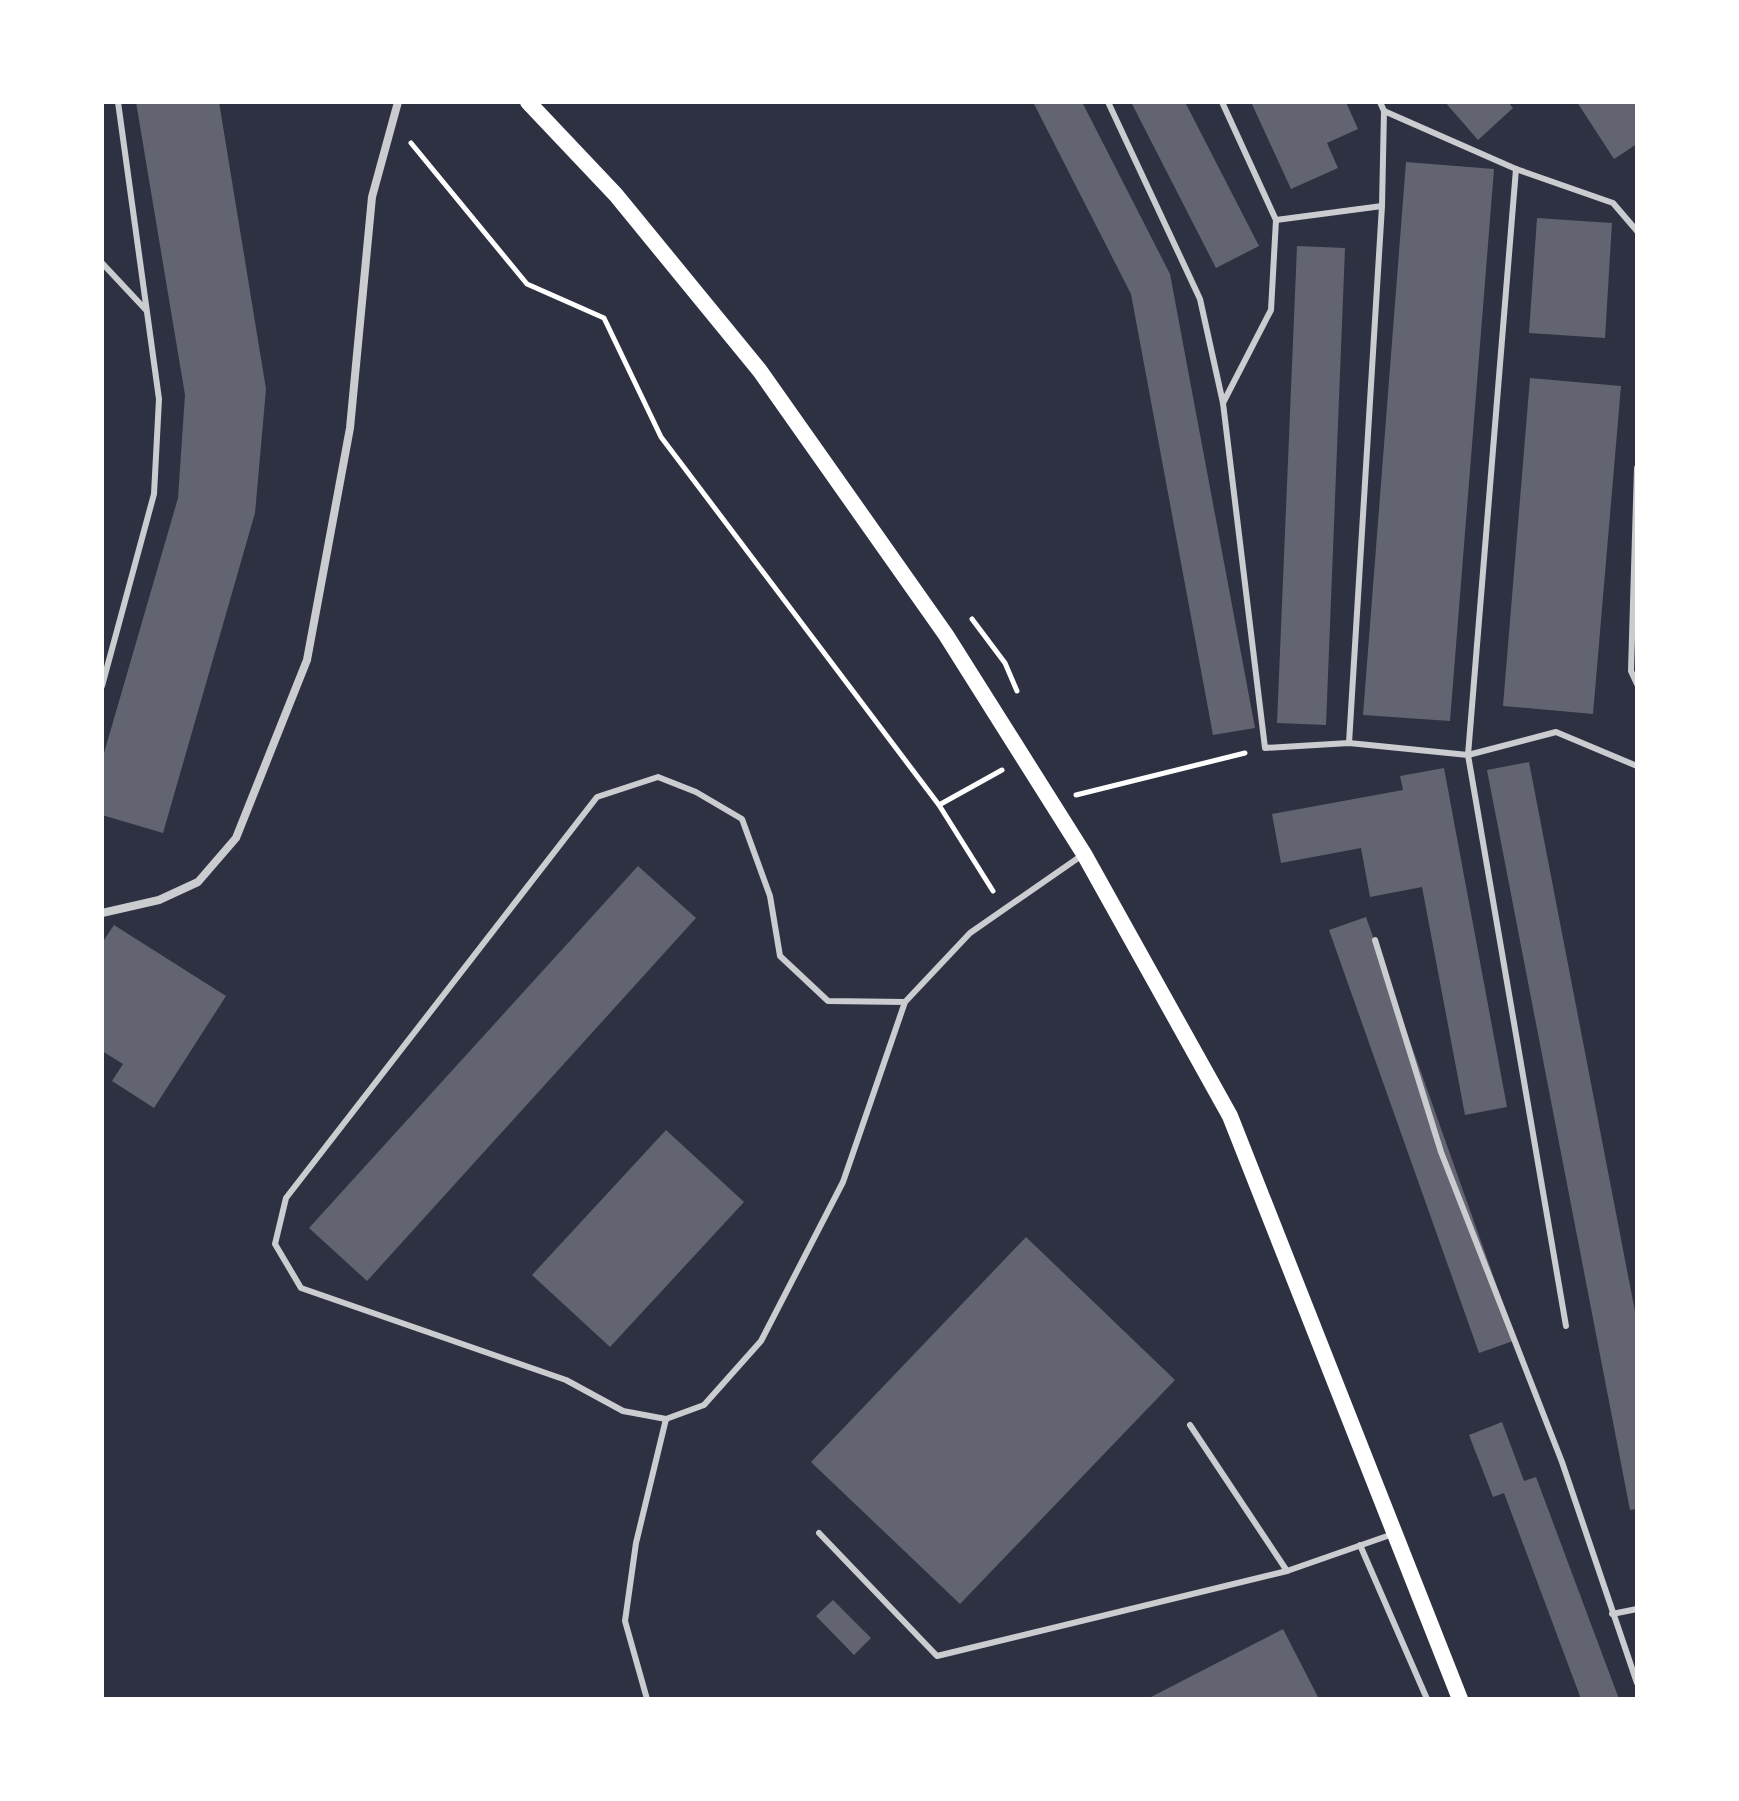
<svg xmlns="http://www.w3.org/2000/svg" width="1739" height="1801" viewBox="0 0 1739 1801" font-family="'PT Sans',sans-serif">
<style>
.building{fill:#626471}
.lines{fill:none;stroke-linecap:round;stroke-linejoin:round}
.path{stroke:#fff;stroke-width:5}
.service{stroke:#caccd0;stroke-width:6}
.minor{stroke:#caccd0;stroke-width:8}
.secondary{stroke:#fff;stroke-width:16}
</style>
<rect width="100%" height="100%" fill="#2d3142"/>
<g class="building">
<path d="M136,102H219L266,389L255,513L163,833L102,815V760L178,498L185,395Z"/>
<path d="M1033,102H1082L1170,274L1255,728L1213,735L1131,294Z"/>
<path d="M1131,102H1185L1259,246L1216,268Z"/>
<path d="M1251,102H1346L1358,129L1327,143L1338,168L1291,189Z"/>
<path d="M1445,102H1508L1513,108L1478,140Z"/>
<path d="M1577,102H1637V144L1614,159Z"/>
<path d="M1406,162L1494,169L1450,721L1363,715Z"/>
<path d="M1537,218L1612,223L1605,338L1529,333Z"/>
<path d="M1297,246L1345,248L1326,725L1277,723Z"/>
<path d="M1530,378L1621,386L1593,714L1503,706Z"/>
<path d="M1529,762L1637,1322V1509L1630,1510L1487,770Z"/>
<path d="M1444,768L1507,1107L1465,1115L1422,887L1370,897L1361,848L1281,863L1272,814L1403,790L1400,776Z"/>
<path d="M638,866L696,918L367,1281L309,1228Z"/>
<path d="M1366,917L1516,1340L1479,1353L1329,930Z"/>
<path d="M114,925L226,996L154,1108L112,1081L123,1064L102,1051V943Z"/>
<path d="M666,1130L744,1202L610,1347L532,1275Z"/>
<path d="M1026,1237L1175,1380L960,1604L811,1462Z"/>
<path d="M1502,1422L1524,1481L1536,1477L1619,1699H1581L1504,1493L1493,1497L1469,1435Z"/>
<path d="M833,1600L871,1638L854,1655L816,1616Z"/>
<path d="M1283,1629L1319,1699H1147Z"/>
</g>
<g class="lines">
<g class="path">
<path d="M411,143L527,284L604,318L661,437L939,805"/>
<path d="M972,619L1005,663L1017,691"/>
<path d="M1076,795L1245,753"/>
<path d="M993,891L939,805L1002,770"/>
</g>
<g class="service">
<path d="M1108,102L1200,299L1223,403L1265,748L1349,743L1468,755L1556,732L1637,766"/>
<path d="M1222,102L1276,220L1271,310L1223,403"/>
<path d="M1384,111L1516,169L1613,203L1637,231"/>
<path d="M1516,169L1468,755L1566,1326"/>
<path d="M1276,220L1382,206"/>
<path d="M102,263L146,310"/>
<path d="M1637,468L1631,671L1637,684"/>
<path d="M102,686L154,494L159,399L118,102"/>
<path d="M1349,743L1382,206L1384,111L1380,102"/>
<path d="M1375,940L1441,1152L1562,1462L1637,1683"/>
<path d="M905,1002L843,1182L761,1341L704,1405L666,1419L623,1411L566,1380L301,1288L275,1244L286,1198L597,797L658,777L696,792L742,819L770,896L780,956L828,1001L905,1002L970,933L1081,856"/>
<path d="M1190,1425L1287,1571L1393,1534"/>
<path d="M819,1533L937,1656L1287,1571"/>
<path d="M1360,1545L1427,1699"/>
<path d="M1612,1614L1637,1609"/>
<path d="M647,1699L625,1621L636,1543L666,1419"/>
</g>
<path class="minor" d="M102,913L159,900L198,882L236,838L307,660L350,428L372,197L398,102"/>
<path class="secondary" d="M528,102L616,195L760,371L946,635L1084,854L1230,1116L1460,1699"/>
</g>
<rect width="1739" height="1801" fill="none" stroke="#ffffff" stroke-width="208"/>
</svg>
